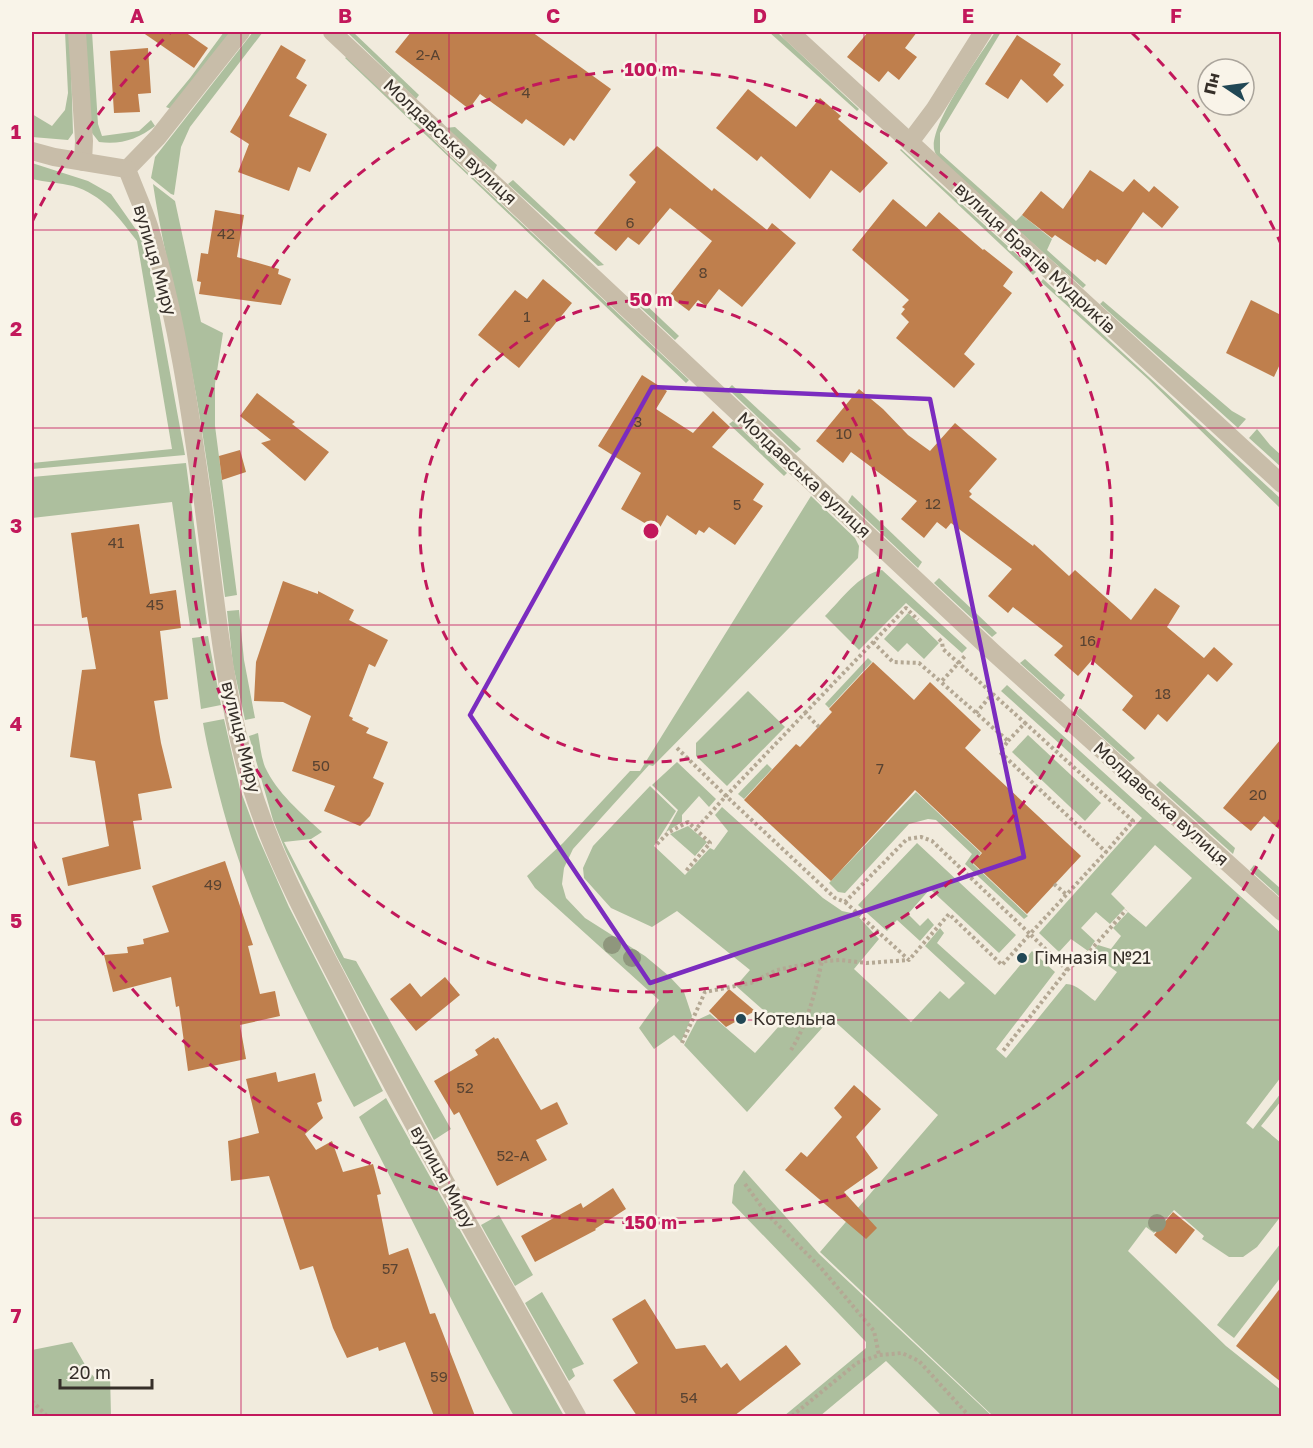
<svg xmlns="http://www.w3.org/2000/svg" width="1313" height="1448" viewBox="0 0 1313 1448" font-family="'Golos Text',sans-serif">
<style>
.green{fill:#adbf9e}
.building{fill:#bf7f4d}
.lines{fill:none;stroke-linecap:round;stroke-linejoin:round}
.path{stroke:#b4a894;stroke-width:4;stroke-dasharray:3 3;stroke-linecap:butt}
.minor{stroke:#c8bda9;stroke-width:18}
.tree{fill:#8f977d}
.marked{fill:none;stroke:#7b2cbf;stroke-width:4.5;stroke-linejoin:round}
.grid{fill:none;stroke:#c2185b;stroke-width:1.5;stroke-opacity:0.55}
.ring{fill:none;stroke:#c2185b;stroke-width:3;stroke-dasharray:10 8}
.poi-dot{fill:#214755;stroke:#f9f4e9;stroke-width:2}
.labels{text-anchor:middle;stroke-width:5;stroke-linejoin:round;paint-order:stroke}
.number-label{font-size:15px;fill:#584332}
.street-label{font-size:18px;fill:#362f29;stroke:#f9f4e9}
.poi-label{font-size:18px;fill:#362f29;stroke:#f9f4e9;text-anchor:start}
.centre{fill:#c2185b;stroke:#f9f4e9;stroke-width:3}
.ring-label{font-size:18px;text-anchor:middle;font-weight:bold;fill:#c2185b;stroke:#f9f4e9;stroke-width:5;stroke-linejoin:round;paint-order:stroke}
.neatline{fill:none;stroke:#c2185b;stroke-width:2}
.grid-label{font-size:20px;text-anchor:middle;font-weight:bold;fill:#c2185b}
</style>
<rect width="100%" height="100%" fill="#f1ebdd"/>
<g class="green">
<path d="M65,32H70L73,133L68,140L32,137V114L52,126L65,110L68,93Z"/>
<path d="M84,32H92L98,124L102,136L139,131L151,120L155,126C138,139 121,145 99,142L92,133Z"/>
<path d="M224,32H231L171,109L166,107L190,78Z"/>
<path d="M253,32H263L190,127L181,147L174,195L171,194L151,178L155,157Z"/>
<path d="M347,32H353L419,95L416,99Z"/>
<path d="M769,32H777L859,109L857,111Z"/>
<path d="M995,32H1001L940,133V153L1016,221L1022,215L1052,239L1047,250L1086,285L1083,288L955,174C949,167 935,158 934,149C930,123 980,56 995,32Z"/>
<path d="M348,56L451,157L689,380L686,383L345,58Z"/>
<path d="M455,127L497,165L494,171L445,128Z"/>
<path d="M901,149L1036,272L1033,275L900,150Z"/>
<path d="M32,163L88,181L111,194L144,241L158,307L185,455L32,469V463L172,449L137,241C120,219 102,194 73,186C60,183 45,182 32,179Z"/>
<path d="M513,180L604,265L598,266L508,184Z"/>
<path d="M153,184L175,201L201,322L223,333L215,384V426L237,595L225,597C215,518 205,440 190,362C177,303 162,244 153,184Z"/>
<path d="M1043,279L1281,499V509L1148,379L1041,282Z"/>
<path d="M1103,301L1232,411L1246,419L1238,428L1100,304Z"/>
<path d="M644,303L679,336L675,340L640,307Z"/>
<path d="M732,385L801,449L796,453L728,389Z"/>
<path d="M733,421L787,473L784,476L729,424Z"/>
<path d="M1257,429L1270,445L1281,455V467L1249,438Z"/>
<path d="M186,463L207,624L190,626L172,502L32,518V477Z"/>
<path d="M852,495L922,562L918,568L848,502Z"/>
<path d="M811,496L855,538L859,546L858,558L653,766L649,765L573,849L564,868L562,884L566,898L585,918L645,956L669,976L684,992L692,1016L681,1042L674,1035L654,1049L639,1028L659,1000L535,888L527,876L563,843L630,771H640Z"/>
<path d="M882,570L967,648L962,653L906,603L859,650L825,616C841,600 859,574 882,570Z"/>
<path d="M939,578L997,633L992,637L934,583Z"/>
<path d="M239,610L244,660L255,718L245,720L233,665L227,611Z"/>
<path d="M908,613L939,643L924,659L907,643L898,652L884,639Z"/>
<path d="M208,636L221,705L201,709L192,638Z"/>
<path d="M868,658L872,662L829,708L825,704Z"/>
<path d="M1025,659L1065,695L1061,700L1020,663Z"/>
<path d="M1007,685L1281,933V1077L1246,1123L1253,1129L1281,1093V1101L1261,1126L1281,1143V1216L1257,1247L1243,1257H1229L1202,1239L1204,1236L1174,1210L1154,1233L1146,1227L1128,1251L1226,1346L1281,1390V1416H993L820,1252L938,1115L831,1018L747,1112L684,1045L697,1020L710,1014L755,1053L780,1025L736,986L750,970L677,911L652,927L611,908L584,878L583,868L593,846L650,786L676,811L654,846L685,875L710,848L714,850L728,831L715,815L722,807L823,898L842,911L856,914L879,939L854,969L911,1022L940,991L949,999L965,983L925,946L940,928L944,933L937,943L995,995L1032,951L1055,972L996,1049L1006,1058L1066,984C1077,984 1086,995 1095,1001L1117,972L1091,953L1098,945L1111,949L1121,936L1113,928L1128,912L1146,927L1192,878L1155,845L1111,894L1125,908L1110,924L1096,912L1081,928L1095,941L1088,951L1071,939L1059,952L1039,933L1142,818L1001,691Z"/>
<path d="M748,691L785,727L727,786L696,756V743Z"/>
<path d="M1080,708L1135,758L1130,762L1075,713Z"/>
<path d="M224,719L240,789L258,837L289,907L383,1091L354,1107C300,1007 247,905 219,794C213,770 207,747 203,723Z"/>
<path d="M258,733C260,744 261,757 265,767C277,793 301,813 322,832L311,839L284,842L344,958L356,961L451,1129L434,1140L336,955L286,852L273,820L249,736Z"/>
<path d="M1028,735L1101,803L1085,821L1012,752Z"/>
<path d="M677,762L716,799L709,807L699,796L682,815V822L666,832L678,810L652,785Z"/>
<path d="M767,764L772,769L744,799L738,794Z"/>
<path d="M1160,781L1235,848L1233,854L1156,785Z"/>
<path d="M916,792L981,853L973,864L1028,916L1024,919L965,864L972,854L936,820L928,819L909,824L845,893L838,892L829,883Z"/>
<path d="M688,826L707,842L695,856L670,834Z"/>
<path d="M917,843L1016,935L999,953L930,889L908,914L920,926L928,918L934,925L920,941L897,920L887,931L858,905Z"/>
<path d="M1254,865L1281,889V898L1250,870Z"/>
<path d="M386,1098L564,1416H514C458,1319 412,1216 359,1117Z"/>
<path d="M744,1170L819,1254L992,1416H942L886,1361L820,1416H784L866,1348V1342L732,1203L734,1185Z"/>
<path d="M499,1215L533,1275L515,1286L481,1225Z"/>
<path d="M1281,1243V1277L1234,1338L1217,1325Z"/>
<path d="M542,1292L584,1364L572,1369L575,1376L569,1381L525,1303Z"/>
<path d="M72,1342L88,1370L94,1377L110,1373L111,1416H32V1350Z"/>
</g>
<g class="building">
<path d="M142,32H185L208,48L194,68Z"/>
<path d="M411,32H532L611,89L574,141L570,138L564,146L526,119L522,124L480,94L469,109L395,52Z"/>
<path d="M868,32H917L905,48L917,57L899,80L888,71L879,82L847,57Z"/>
<path d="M1017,35L1061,64L1053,75L1064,85L1047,103L1021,79L1008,99L985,84Z"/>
<path d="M281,45L306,60L296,78L307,85L289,116L327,134L310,172L298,167L289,191L238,172L249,144L230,132Z"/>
<path d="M148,48L151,93L138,94L140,112L114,113L110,51Z"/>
<path d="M748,89L796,127L820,98L841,116L838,119L888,163L860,193L831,170L810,199L761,156L757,161L716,128Z"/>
<path d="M657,146L712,191L714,188L767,230L772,223L796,243L742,307L719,289L706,306L698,300L689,311L669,296L712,241L670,208L639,245L628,237L616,251L594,233L636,182L629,175Z"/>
<path d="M1090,170L1123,192L1134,179L1149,192L1154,186L1179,207L1162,228L1143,212L1106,265L1097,259L1095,262L1055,235L1052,238L1022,215L1041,191L1063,209Z"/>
<path d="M893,199L926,227L939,212L983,250L984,249L1013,272L1003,286L1012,293L964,354L975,364L954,388L896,338L909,322L901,314L905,309L902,307L909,300L852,250Z"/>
<path d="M215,210L244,215L237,257L279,269L278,274L291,279L281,305L199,294L201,282L197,281L201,253L208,254Z"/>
<path d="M543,279L572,303L519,368L478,335L515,290L527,299Z"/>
<path d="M1251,300L1281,315V362L1274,377L1226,353Z"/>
<path d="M642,375L667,391L656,409L693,433L713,411L730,427L712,447L764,484L753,500L763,506L735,545L709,527L704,533L699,530L696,535L667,515L658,531L621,509L641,473L598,446Z"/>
<path d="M859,389L883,409L908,435L930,451L955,423L997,459L969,491L972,494L969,497L1033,546L1034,544L1069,576L1075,570L1131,620L1155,588L1180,606L1167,627L1204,658L1214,647L1233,664L1217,682L1208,674L1167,722L1158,714L1145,730L1122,710L1133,696L1092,660L1078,676L1054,655L1063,646L1013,607L1008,613L988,596L1012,569L951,523L946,529L937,522L924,538L901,519L917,501L851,452L843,463L816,441Z"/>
<path d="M257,393L295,422L292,424L329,452L305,481L261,443L271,440L240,416Z"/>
<path d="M240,450L246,472L222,480L219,456Z"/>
<path d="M139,524L150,594L176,590L181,628L160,631L168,699L154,701L161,743L172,788L138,794L142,820L133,821L141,869L68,886L62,858L109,846L95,761L70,757L82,670L96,669L87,617L82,618L71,533Z"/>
<path d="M283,581L318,594V591L354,610L349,620L388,640L375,667L369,664L349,716L353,718L352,720L369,728L366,733L388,742L373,778L384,783L370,816L360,826L324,811L335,786L292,771L311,716L283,702L254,701L256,662Z"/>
<path d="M873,662L914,700L930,682L981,730L965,748L1081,856L1027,914L973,863L982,853L915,790L831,881L744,800L796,744L800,747L832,712L829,709Z"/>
<path d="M1281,739V831L1264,816L1251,831L1223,808Z"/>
<path d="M225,861L253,945L248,946L260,994L275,991L280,1016L240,1025L246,1059L188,1071L179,1006L176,1007L171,977L113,992L104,955L128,953L127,947L144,944L143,939L169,932L152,886Z"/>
<path d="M445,977L460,995L416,1031L390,999L410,983L421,997Z"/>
<path d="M729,989L755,1011L726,1027L709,1011Z"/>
<path d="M494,1037L495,1039L498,1038L541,1110L557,1102L568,1124L536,1140L547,1160L497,1186L459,1112L454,1115L434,1081L478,1055L475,1050Z"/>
<path d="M276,1072L278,1082L315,1073L322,1101L317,1103L323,1118L305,1134L316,1150L332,1141L343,1172L373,1164L381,1194L377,1195L389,1255L408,1248L430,1314L435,1313L475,1416H434L405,1342L379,1351L378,1347L347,1358L333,1328L313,1266L300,1270L269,1176L231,1181L228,1141L259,1133L246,1079Z"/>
<path d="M854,1085L881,1109L856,1137L878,1168L844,1192L877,1228L866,1239L785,1170L801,1152L807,1157L842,1117L834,1108Z"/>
<path d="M613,1188L626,1209L595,1229L596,1230L535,1262L521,1236L581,1203L583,1208Z"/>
<path d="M1173,1212L1195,1230L1176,1254L1154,1235Z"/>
<path d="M1281,1287V1382L1236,1346Z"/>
<path d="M645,1299L676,1349L705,1345L721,1368L727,1363L740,1381L786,1345L801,1364L734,1416H637L613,1380L638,1363L612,1319Z"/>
</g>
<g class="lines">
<g class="path">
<path d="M939,639L942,642L943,649L1025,723"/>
<path d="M873,642L893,662L919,663L941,682"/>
<path d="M805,713L906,608L918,620"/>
<path d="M976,713L993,693"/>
<path d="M819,727L805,713L726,796L835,898L845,902L907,839L921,837L932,841L1030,934L1106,852L1000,752L1008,741L941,682L965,656"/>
<path d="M1008,741L1025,723L1133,821L1106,852"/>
<path d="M677,748L726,796L696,829"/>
<path d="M657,844L669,832L688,822L710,843L686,871"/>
<path d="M1054,884L1067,895"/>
<path d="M845,902L909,960L949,914L1002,965L1030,934L1067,970L1003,1051"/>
<path d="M1067,970L1089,952L1126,910"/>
<path d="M682,1043L705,992L751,983L777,970L815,962L840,960L867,963L909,960"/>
<path d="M791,1050C808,1023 815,992 822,961"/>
<path d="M745,1184L767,1214L821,1268L874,1331L879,1355"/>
<path d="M32,1401L47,1416"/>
<path d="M792,1416L857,1363L879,1355L902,1353L919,1361L969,1416"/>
</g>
<g class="minor">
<path d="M77,32L84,141L83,162"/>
<path d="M241,32L158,137L127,169C134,188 143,207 149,226C177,316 190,410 203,503C215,595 223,686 248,776C271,856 312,929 350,1003C421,1143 500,1279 577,1416"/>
<path d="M332,32L993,652L1282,912"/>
<path d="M790,32L1282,484"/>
<path d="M910,142L934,110L983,32"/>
<path d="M32,151L54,157L127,169"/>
</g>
</g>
<g class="tree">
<circle cx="612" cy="945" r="9"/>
<circle cx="632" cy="958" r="9"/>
<circle cx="1157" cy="1223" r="9"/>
</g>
<path class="marked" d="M652,387L930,399L1024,857L650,983L470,715Z"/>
<path class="grid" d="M241,32V1416M449,32V1416M656,32V1416M864,32V1416M1072,32V1416M32,230H1282M32,428H1282M32,625H1282M32,823H1282M32,1020H1282M32,1218H1282"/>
<g class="ring">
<circle cx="651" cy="531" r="231"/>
<circle cx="651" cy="531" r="461"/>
<path d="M1281 818A692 692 0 0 1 32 840M32 222A692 692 0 0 1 170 33M1132 33A692 692 0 0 1 1281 244"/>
</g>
<g class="poi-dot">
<circle cx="1022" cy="958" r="6"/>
<circle cx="741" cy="1019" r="6"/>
</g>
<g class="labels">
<g class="number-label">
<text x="428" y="60">2-А</text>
<text x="526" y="98">4</text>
<text x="630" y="228">6</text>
<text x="226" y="239">42</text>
<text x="703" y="278">8</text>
<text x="527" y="322">1</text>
<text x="638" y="427">3</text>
<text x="844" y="439">10</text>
<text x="933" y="509">12</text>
<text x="737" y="510">5</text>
<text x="116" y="548">41</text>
<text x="155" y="610">45</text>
<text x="1088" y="646">16</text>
<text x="1163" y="699">18</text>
<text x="321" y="771">50</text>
<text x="880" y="774">7</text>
<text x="1258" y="800">20</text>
<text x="213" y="890">49</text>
<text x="465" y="1093">52</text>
<text x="513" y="1161">52-А</text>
<text x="390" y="1274">57</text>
<text x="439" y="1382">59</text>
<text x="689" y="1403">54</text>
</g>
<g class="street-label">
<text transform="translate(450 142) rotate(43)" y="6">Молдавська вулиця</text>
<text transform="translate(1035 258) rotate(43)" y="6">вулиця Братів Мудриків</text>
<text transform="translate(155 260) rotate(74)" y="6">вулиця Миру</text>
<text transform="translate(804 475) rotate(43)" y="6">Молдавська вулиця</text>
<text transform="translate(241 737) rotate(76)" y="6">вулиця Миру</text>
<text transform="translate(1161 804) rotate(42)" y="6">Молдавська вулиця</text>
<text transform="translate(443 1177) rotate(61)" y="6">вулиця Миру</text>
</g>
<g class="poi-label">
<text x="1034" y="964">Гімназія №21</text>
<text x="753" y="1025">Котельна</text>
</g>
</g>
<circle cx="651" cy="531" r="9" class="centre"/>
<g class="ring-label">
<text x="651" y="76">100 m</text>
<text x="651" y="306">50 m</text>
<text x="651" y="1229">150 m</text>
</g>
<rect width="1313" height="1448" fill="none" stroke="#f9f4e9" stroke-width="66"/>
<g transform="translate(1226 87) rotate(283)"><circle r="28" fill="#f9f4e9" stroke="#aba59c" stroke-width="1.5"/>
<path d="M0-4.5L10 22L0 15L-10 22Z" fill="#214755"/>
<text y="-9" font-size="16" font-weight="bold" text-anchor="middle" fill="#362f29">Пн</text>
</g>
<path d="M60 1379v9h92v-9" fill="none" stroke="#362f29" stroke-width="3"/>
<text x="69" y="1379" font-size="18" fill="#362f29" stroke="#f9f4e9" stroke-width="4.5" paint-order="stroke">20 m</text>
<rect x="33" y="33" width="1247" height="1382" class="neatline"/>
<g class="grid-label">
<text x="137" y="23">A</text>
<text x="345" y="23">B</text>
<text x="553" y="23">C</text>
<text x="760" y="23">D</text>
<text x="968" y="23">E</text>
<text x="1176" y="23">F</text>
<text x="16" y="139">1</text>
<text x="16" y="336">2</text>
<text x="16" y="533">3</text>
<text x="16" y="731">4</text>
<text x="16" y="928">5</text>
<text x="16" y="1126">6</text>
<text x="16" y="1323">7</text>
</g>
</svg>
